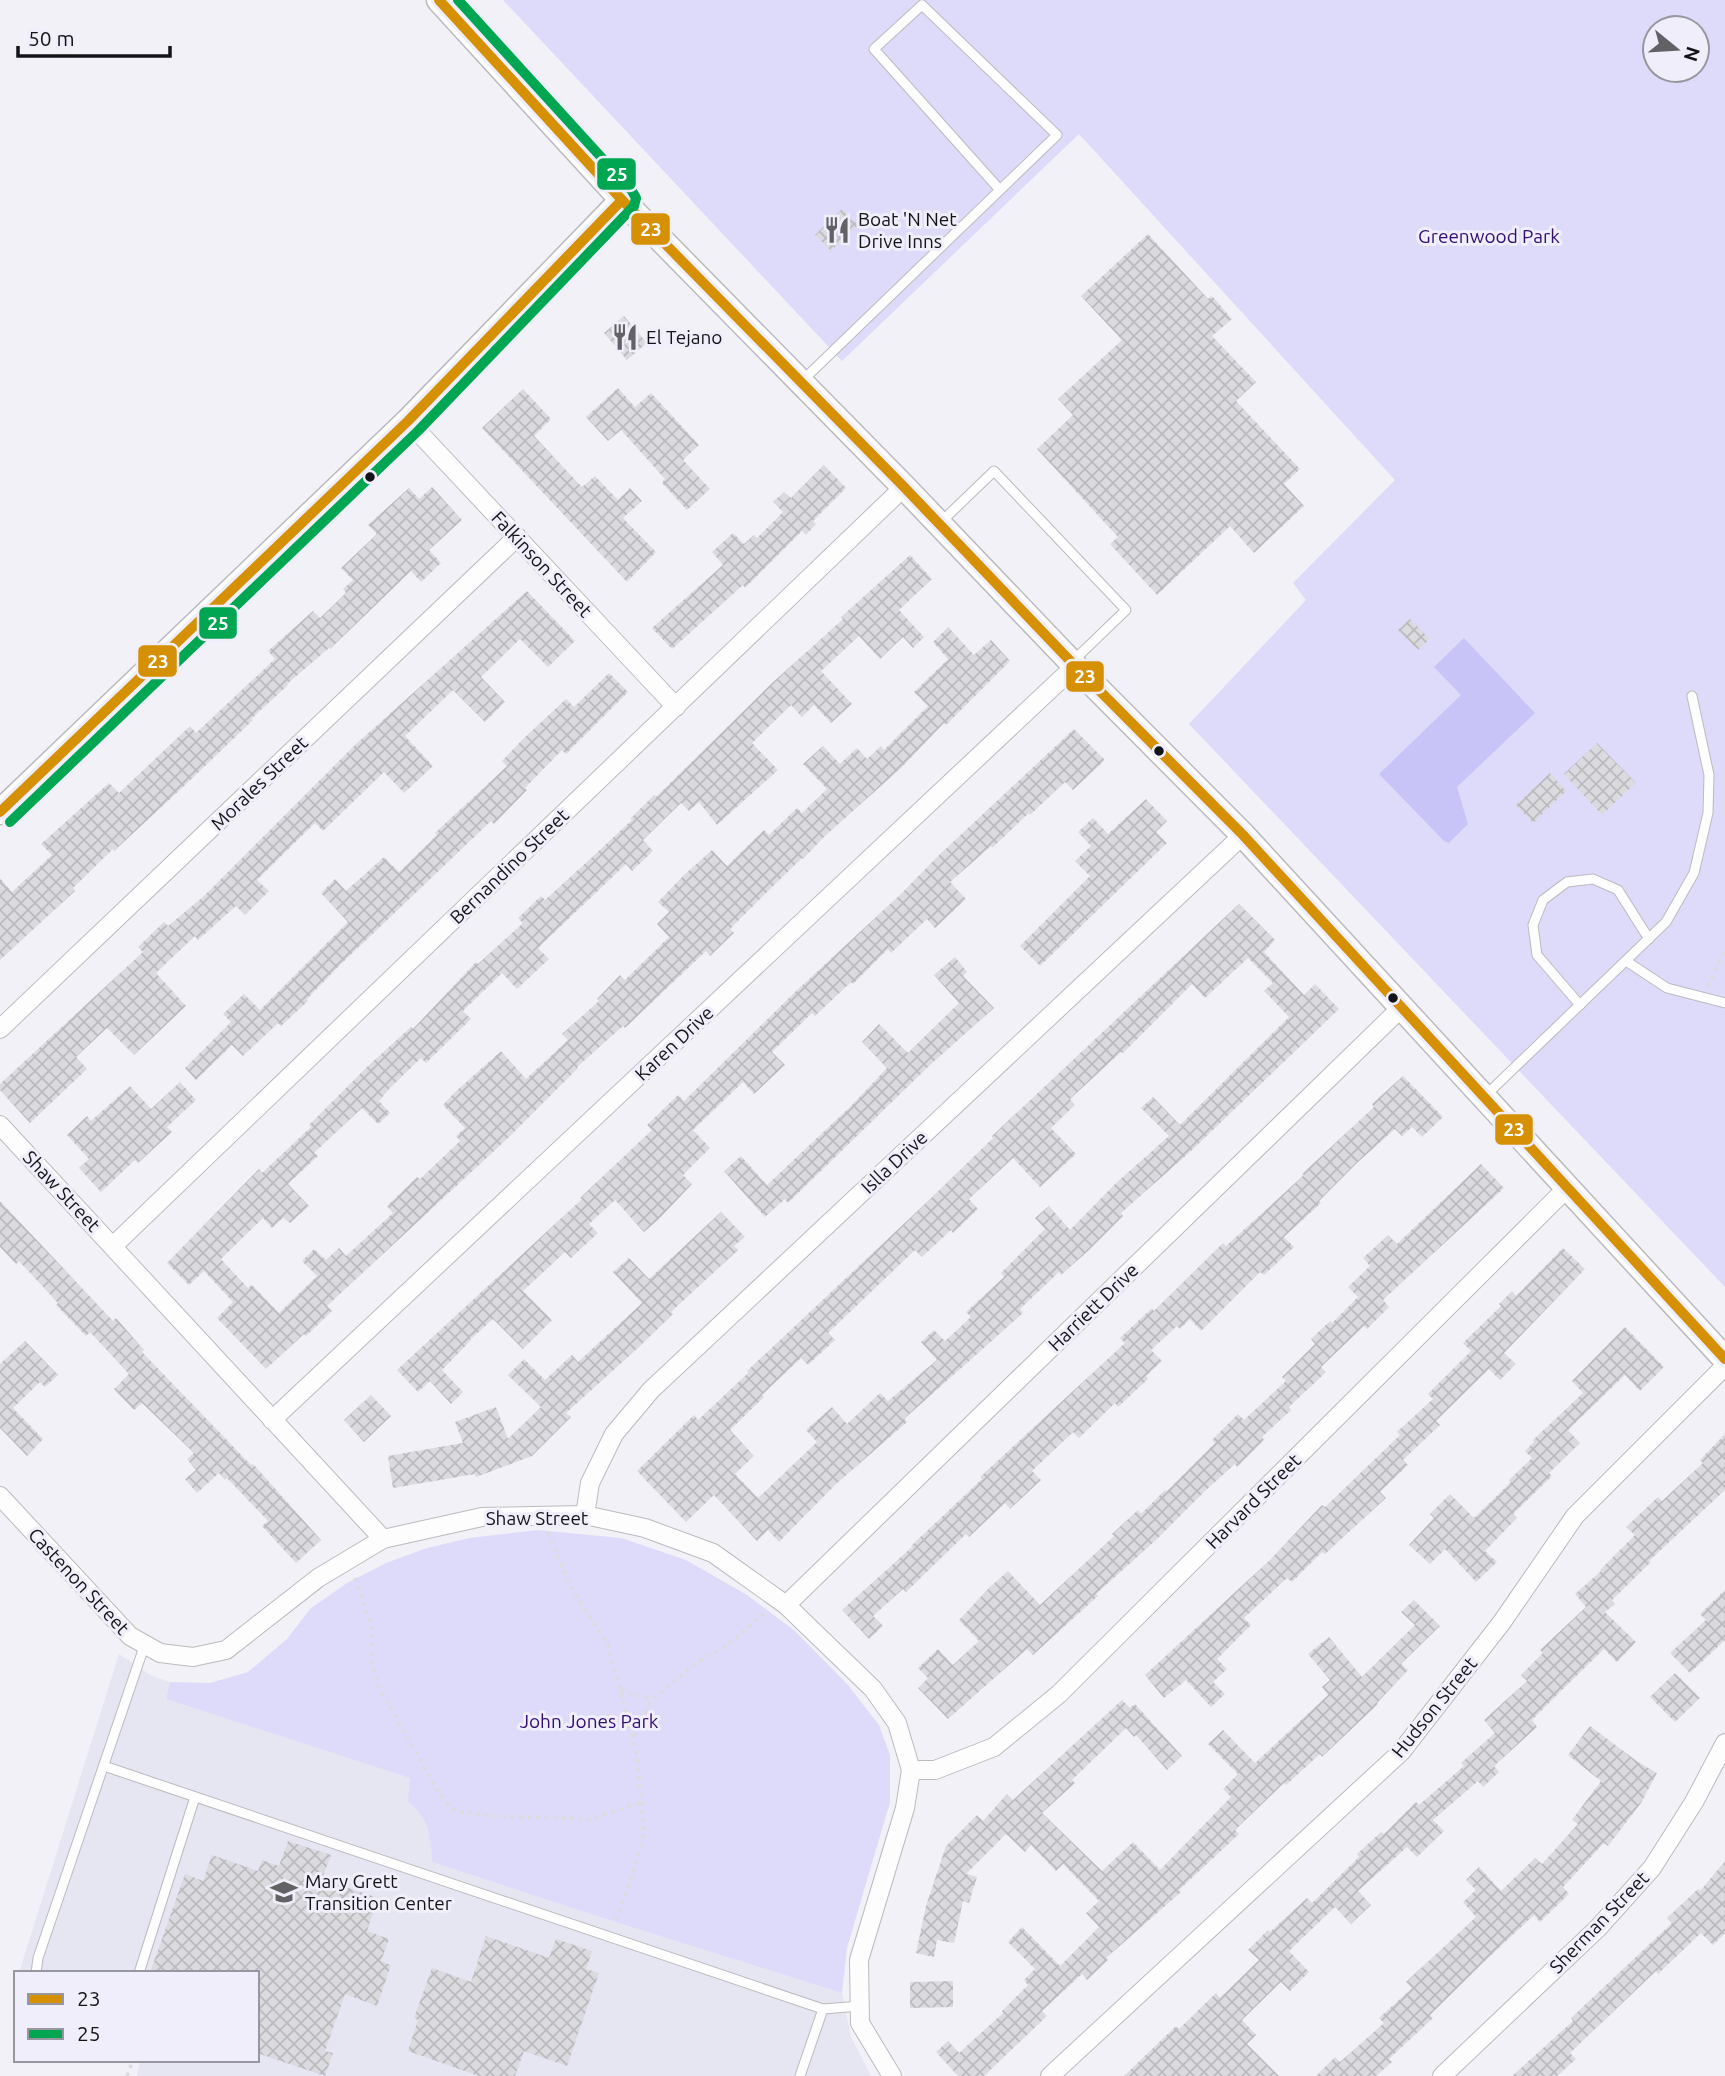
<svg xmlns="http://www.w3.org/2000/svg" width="1725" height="2076" viewBox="0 0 1725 2076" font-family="Ubuntu,sans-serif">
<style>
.built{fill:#e6e5f2}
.green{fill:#dddbf9;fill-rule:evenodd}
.water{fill:#c9c4f7}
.building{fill:url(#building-cross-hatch);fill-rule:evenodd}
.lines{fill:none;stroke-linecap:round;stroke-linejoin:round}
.service-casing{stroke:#bbbbbf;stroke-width:11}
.minor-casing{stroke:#bbbbbf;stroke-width:20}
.secondary-casing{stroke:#bbbbbf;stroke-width:27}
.path{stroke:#dcdcde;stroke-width:3.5;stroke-dasharray:3.5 5;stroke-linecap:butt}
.service{stroke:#fdfdfe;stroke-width:9}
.minor{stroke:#fdfdfe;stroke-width:18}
.secondary{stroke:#fdfdfe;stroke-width:24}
.bus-1-casing{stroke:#efeefa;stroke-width:16}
.bus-2-casing{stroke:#efeefa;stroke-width:16}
.bus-1{stroke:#d59004;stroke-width:10}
.bus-2{stroke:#00a651;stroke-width:10}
.bus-dot{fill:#141418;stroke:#efeefa;stroke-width:2.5}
.labels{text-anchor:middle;stroke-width:6;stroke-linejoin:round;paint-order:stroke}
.poi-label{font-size:19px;fill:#141418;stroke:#efeefa;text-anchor:start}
.park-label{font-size:19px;fill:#310e74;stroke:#efeefa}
.street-label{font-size:19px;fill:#141418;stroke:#efeefa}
.line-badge{stroke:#efeefa;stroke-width:2.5}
.badge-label{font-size:19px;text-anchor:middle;font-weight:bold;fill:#fff}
</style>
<defs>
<pattern id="building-cross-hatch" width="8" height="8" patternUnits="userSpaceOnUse" patternTransform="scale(1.75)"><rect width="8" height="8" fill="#dadadf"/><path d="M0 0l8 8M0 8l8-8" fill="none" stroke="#bababf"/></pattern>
</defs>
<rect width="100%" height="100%" fill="#f1f1f7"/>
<path class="built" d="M119,1654L152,1676L170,1682L166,1699L411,1778L408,1802L421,1812L431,1840L432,1862L615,1922L842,1993L851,2037L871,2076H137L140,2060H257V1973H19Z"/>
<g class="green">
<path d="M503,0H1725V1287L1189,724L1306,600L1293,583L1395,480L1079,134L842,361ZM1655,28H1697V70H1655Z"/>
<path d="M538,1530L621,1538L686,1560L747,1595L795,1631L847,1684L879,1725L890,1755V1802L847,1948L842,1993L615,1922L432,1862C431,1837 429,1818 408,1802L410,1778L166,1699L170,1682L210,1683L248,1672L287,1639L310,1609L347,1583L386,1563L427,1548L470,1538Z"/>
</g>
<path class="water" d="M1464,638L1535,713L1457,787L1468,824L1449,843L1444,841L1379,774L1461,695L1434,667Z"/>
<g class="building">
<path d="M842,209L858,225L831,251L815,235Z"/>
<path d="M1148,234L1208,299L1212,296L1232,319L1212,336L1256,382L1236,401L1300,469L1284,484L1304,506L1254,553L1230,526L1157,595L1110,544L1118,537L1037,449L1073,415L1058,399L1122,340L1081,296Z"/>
<path d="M624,316L647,343L627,360L604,333Z"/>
<path d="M618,388L635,407L651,393L699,445L683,460L710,489L687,510L662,483L665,479L621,430L608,441L586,417Z"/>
<path d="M523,389L551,419L534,436L582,487L595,476L618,500L630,488L642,501L623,518L656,552L627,582L482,428Z"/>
<path d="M824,465L846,488L813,521L816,524L806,535L802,531L745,588L743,585L672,649L652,628L723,565L712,552L733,533L744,544L754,535L757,538L783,512L773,502L784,492L791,498Z"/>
<path d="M432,487L462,520L429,550L441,563L421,582L411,571L330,649L329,648L287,684L288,685L251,719L253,720L181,789L114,851L113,849L73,888L75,891L0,960V878L12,892L52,855L41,844L109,783L119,793L190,726L196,733L275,659L268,651L313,611L320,618L346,593L343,589L353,580L341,568L377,534L368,525L409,488L419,499Z"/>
<path d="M910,555L932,579L899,610L924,637L913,648L903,637L880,659L859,636L821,671L852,704L831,723L814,705L802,717L791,705L752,743L778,770L717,825L699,802L689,811L681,803L643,840L653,851L632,871L626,864L538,948L549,959L517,989L502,973L463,1011L471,1019L426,1063L421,1058L390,1088L379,1101L390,1113L378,1124L362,1108L314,1153L318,1156L288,1184L309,1206L290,1223L283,1218L272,1228L263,1218L221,1259L248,1288L252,1285L279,1313L317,1276L302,1261L314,1249L326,1260L339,1248L346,1256L393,1213L387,1206L417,1177L420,1179L460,1141L456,1136L465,1128L443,1105L454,1093L501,1051L526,1079L568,1040L562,1034L599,1001L597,999L620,975L625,980L669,937L657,924L669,912L658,902L683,876L712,850L727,866L764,830L769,835L797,808L802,813L827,789L803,764L823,746L840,764L857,748L867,759L881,746L884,750L928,706L914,692L948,659L933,642L948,627L974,655L991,640L1010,661L946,725L944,723L901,768L825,836L803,859L802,858L759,900L730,929L734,933L710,956L706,951L625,1028L623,1026L577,1067L578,1068L507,1139L327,1306L332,1311L306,1336L304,1334L266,1369L217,1318L233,1302L204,1271L189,1285L167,1263L259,1169L262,1173L311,1127L309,1125L368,1066L411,1027L413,1029L476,962L478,964L523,923L518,918L541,896L545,900L589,860L632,820L630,819L654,795L656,797L771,684L843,619L841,617Z"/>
<path d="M527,591L575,641L548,667L520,639L481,677L505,702L485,722L453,690L405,736L433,766L404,793L384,772L323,831L315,823L257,880L269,891L245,915L236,906L198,940L195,936L156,973L186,1006L134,1055L107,1028L76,1057L87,1069L30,1123L0,1090V1084L143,952L138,947L164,922L168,926L204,896L355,745Z"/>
<path d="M1410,619L1430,639L1418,650L1398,630Z"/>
<path d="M609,673L628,692L566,754L562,750L525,788L527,790L494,824L491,821L340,965L307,999L308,1001L281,1026L278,1023L243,1056L232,1045L196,1080L185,1068L231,1022L223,1014L244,994L260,1010L348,922L321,893L335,879L346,891L384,857L399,872L437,835L435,833L507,766L502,761L524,738L566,699L574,707Z"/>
<path d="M1074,729L1105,760L1073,790L1065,782L1030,815L1029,813L992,848L991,846L950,882L966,899L935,928L927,919L891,953L888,949L853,984L851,982L815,1016L812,1013L772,1052L785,1065L754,1094L743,1082L693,1130L710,1148L683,1175L692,1184L659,1219L644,1232L615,1200L589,1224L598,1233L571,1258L565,1252L523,1291L552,1320L523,1349L493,1319L472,1338L470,1336L471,1340L442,1370L463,1392L451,1404L430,1381L418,1392L397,1370L582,1199L580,1198L652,1130L647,1125L678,1095L684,1101L794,993L902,893L936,858Z"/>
<path d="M1597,743L1636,783L1602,815L1564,774Z"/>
<path d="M1550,773L1566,791L1533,823L1516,805Z"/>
<path d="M1146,799L1167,821L1156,832L1167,843L1040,966L1020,946L1090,876L1075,861L1091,846L1078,832L1093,818L1108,834Z"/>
<path d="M1239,904L1275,940L1264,952L1304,995L1315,984L1339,1009L1191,1151L1121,1213L1123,1216L1089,1250L1061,1275L1059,1272L1020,1309L1023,1313L904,1419L907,1422L835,1485L779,1542L768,1530L757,1541L714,1495L686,1522L637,1471L694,1415L698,1420L748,1373L747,1371L926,1203L993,1138L992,1136ZM1248,958L1273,983L1264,991L1289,1017L1180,1125L1153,1097L1141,1108L1169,1136L1115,1184L1070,1230L1049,1206L1035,1218L1045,1229L1001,1273L1004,1277L966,1312L971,1317L945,1341L934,1330L921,1342L937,1360L888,1401L880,1393L847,1424L832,1407L806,1430L817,1442L758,1498L735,1474L754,1456L730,1430L764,1397L762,1395L801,1358L808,1365L835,1340L828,1333L915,1250L922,1257L951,1230L953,1233L978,1209L969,1199L1013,1158L1040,1187L1076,1154L1051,1128L1075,1105L1070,1099L1121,1052L1123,1053L1192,984L1205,998Z"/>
<path d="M955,957L967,972L963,976L994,1008L930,1065L788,1203L785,1199L765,1217L724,1171L741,1156L767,1185L851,1106L887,1068L862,1042L879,1024L908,1053L959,1003L934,975Z"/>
<path d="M1403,1076L1443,1117L1422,1137L1412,1127L1402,1136L1395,1129L1358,1162L1319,1201L1321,1203L1284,1237L1294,1247L1264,1275L1260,1272L1201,1331L1190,1319L1180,1329L1177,1326L1151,1350L1162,1361L1146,1376L1148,1379L1118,1407L1115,1403L1079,1438L1073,1432L1032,1471L1041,1480L1010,1509L1005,1503L969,1537L966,1534L906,1592L903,1589L873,1616L883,1626L869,1639L842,1610L912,1547L911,1546L982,1479L980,1477L1125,1343L1120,1338L1152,1308L1154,1311L1223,1243L1226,1246L1304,1175L1302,1174L1374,1107L1372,1104Z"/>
<path d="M180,1082L196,1100L167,1127L172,1132L138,1163L135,1160L101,1192L79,1168L89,1159L67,1135L87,1116L91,1121L130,1086L151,1109Z"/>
<path d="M1481,1164L1504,1188L1383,1300L1389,1307L1367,1329L1364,1326L1321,1367L1326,1372L1289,1407L1291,1410L1262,1437L1264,1440L1237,1467L1235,1464L1205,1491L1156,1540L1096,1594L1098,1596L1066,1625L1033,1655L1027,1649L948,1719L918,1688L928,1678L918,1668L938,1649L953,1665L979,1641L959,1620L989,1588L1008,1571L1040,1605L1114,1536L1112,1534L1138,1510L1141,1514L1165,1490L1166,1492L1215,1443L1212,1440L1238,1414L1244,1420L1286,1381L1282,1377L1315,1344L1311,1339L1330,1321L1332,1323L1358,1297L1348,1287L1370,1266L1363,1258L1388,1235L1397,1244Z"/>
<path d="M0,1201L113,1321L116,1318L144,1350L142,1352L251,1465L253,1464L321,1540L296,1563L262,1526L268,1521L227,1478L225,1480L219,1473L197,1493L185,1479L196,1470L187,1459L194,1453L142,1403L134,1410L114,1389L129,1374L90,1332L86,1336L56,1305L58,1303L19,1261L16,1264L0,1247Z"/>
<path d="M721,1212L745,1237L734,1246L738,1250L671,1312L673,1314L639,1347L566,1413L571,1417L532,1456L476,1477L475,1474L393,1488L388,1456L463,1443L455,1422L496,1407L508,1439L541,1407L508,1375L524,1359L545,1380L572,1355L578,1362L642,1303L613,1272L629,1258L649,1279Z"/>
<path d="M1563,1248L1585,1269L1504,1353L1516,1364L1500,1380L1489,1369L1436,1421L1440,1425L1403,1460L1408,1465L1380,1492L1386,1498L1325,1554L1322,1552L1292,1582L1287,1578L1244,1618L1251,1625L1217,1659L1227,1669L1213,1682L1225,1694L1211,1707L1186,1680L1164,1698L1145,1675L1270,1560L1322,1505L1325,1507L1400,1435L1397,1432L1433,1399L1428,1394L1471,1351L1463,1343L1501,1306L1499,1304L1512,1291L1516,1296Z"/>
<path d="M1625,1327L1664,1367L1640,1391L1625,1375L1568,1430L1580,1443L1549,1473L1552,1476L1513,1514L1517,1518L1485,1551L1497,1562L1476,1582L1445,1549L1430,1564L1409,1545L1434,1518L1430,1514L1450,1494L1474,1518L1511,1482L1509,1480L1532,1458L1525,1451L1534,1442L1533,1440L1583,1393L1572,1381Z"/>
<path d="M25,1341L58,1375L45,1387L40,1382L13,1408L43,1439L27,1456L0,1428V1364Z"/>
<path d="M371,1395L391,1416L364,1442L344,1420Z"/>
<path d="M1725,1434V1490L1649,1561L1651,1562L1612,1600L1615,1604L1605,1612L1636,1642L1617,1662L1604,1649L1566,1686L1532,1720L1537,1727L1494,1766L1499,1772L1483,1787L1478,1781L1433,1820L1444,1831L1417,1857L1407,1847L1358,1891L1371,1905L1351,1924L1335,1907L1289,1951L1309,1972L1290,1991L1281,1982L1242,2020L1256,2035L1247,2044L1279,2076H1124L1176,2026L1179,2029L1216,1993L1220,1998L1259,1960L1248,1950L1268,1930L1270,1932L1307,1898L1312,1903L1359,1857L1357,1854L1381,1832L1384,1834L1416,1802L1419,1805L1464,1766L1461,1763L1495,1733L1484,1720L1527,1681L1521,1675L1543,1653L1540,1650L1586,1607L1575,1594L1601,1571L1600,1570L1635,1535L1626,1527L1658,1497L1662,1501L1703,1463L1700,1460Z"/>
<path d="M1725,1590V1640L1690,1673L1670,1653L1706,1620L1700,1614Z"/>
<path d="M1414,1600L1440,1626L1401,1664L1408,1670L1377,1703L1378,1704L1322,1757L1320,1754L1286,1785L1284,1783L1235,1830L1239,1834L1179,1890L1181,1892L1106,1958L1108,1960L1087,1980L1082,1974L1042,2011L1047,2016L984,2076H958L936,2052L948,2041L959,2053L1003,2013L1002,2011L1028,1985L1024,1980L1035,1969L1008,1942L1022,1927L1060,1966L1099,1927L1086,1913L1099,1901L1063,1864L1056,1871L1031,1845L1025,1852L1006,1834L966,1874L977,1877L969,1903L963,1901L954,1943L937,1940L934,1957L916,1953L926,1906L946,1846L977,1815L983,1821L1007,1794L1013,1800L1122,1700L1130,1708L1135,1704L1182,1756L1167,1770L1136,1735L1134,1737L1126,1728L1072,1780L1075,1783L1042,1813L1102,1871L1133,1842L1160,1870L1231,1797L1223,1789L1238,1774L1208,1744L1223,1730L1255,1763L1328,1695L1322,1687L1330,1680L1308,1654L1329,1637L1362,1677L1415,1625L1401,1612Z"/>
<path d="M1675,1673L1700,1698L1675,1722L1650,1697Z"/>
<path d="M1590,1726L1638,1762L1657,1773L1641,1803L1608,1846L1604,1843L1563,1887L1569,1894L1540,1922L1534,1915L1486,1960L1430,2015L1433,2018L1389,2059L1392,2062L1376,2076H1316L1335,2057L1340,2062L1384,2023L1379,2018L1412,1988L1406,1982L1476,1917L1463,1902L1476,1890L1466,1880L1479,1867L1501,1891L1535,1858L1542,1864L1578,1824L1572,1820L1601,1781L1568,1755Z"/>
<path d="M288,1841L331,1855L322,1879L378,1898L367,1931L389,1939L381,1961L391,1965L377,2006L345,1994L325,2051L333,2053L325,2076L257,2053V1973H150L185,1874L203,1881L212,1855L258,1871L262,1860L279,1866Z"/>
<path d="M1725,1861V1933L1713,1945L1701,1933L1658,1974L1656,1971L1570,2053L1576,2059L1557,2076H1512L1573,2021L1571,2018L1672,1923L1667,1918L1698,1889L1700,1891Z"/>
<path d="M486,1936L549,1958L556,1939L592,1951L586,1969L599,1973L567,2066L524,2051L515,2076H479L408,2051L418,2020L414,2018L432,1968L471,1982Z"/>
<path d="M953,1981V2007L910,2008V1982Z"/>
</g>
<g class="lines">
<defs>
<g id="service">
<path d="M802,381L1057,135L922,5L874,49L1000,190"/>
<path d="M941,522L994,471L1126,610L1073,661"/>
<path d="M1626,961L1667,988L1725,1003"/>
<path d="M1580,1005L1537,955L1533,925L1543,900L1567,882L1593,879L1618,890L1649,939"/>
<path d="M1485,1096L1666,922L1694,873L1708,813L1709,775L1692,696"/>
<path d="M104,1766L823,2009"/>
<path d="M36,1973L38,1958L145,1644"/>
<path d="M139,1973L195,1797"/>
<path d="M800,2076L823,2009L860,2006"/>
</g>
<g id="minor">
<path d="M408,421L676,707"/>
<path d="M0,1029L517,537"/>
<path d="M0,1125L383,1539L482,1517L585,1515L645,1528L713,1553L786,1605L873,1689L897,1723L911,1770L905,1808L859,1960L860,2023L892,2076"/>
<path d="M114,1245L904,487"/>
<path d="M272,1420L1075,666"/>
<path d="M0,1496L130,1636L160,1653L193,1657L226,1650L318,1578L383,1539"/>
<path d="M585,1515L590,1483L614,1434L651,1390L1243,835"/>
<path d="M786,1605L1400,1009"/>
<path d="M911,1770H935L994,1747L1059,1694L1568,1187"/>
<path d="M1050,2076L1401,1752L1502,1622L1575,1516L1725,1366"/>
<path d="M1442,2076L1598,1928L1652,1868L1694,1802L1725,1743"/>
</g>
<g id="secondary">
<path d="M439,0L622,200L904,487L1075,666L1243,835L1725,1359"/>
<path d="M0,812L408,421L622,200"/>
</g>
</defs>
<use href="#service" class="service-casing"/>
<use href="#minor" class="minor-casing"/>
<use href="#secondary" class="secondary-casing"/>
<g class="path">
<path d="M1708,986L1725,950"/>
<path d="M548,1532L570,1586L608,1645L637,1755L644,1833L631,1880L615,1922"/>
<path d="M355,1578L372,1628V1663L378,1685L437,1790L451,1808L462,1812L492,1816L591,1819L641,1802"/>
<path d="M621,1690L652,1700"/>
<path d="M634,1736L652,1700L693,1665L729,1644L766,1612"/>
<path d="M127,2076L133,2060"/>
</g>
<use href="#service" class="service"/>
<use href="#minor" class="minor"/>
<use href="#secondary" class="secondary"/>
<defs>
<g id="bus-1">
<path d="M439,0L622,200L904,487L1075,666L1243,835L1725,1359"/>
<path d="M0,812L408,421L622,200"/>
</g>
<path id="bus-2" d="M10,822L418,431L634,206L636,198L632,191L458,0"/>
</defs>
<use href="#bus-1" class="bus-1-casing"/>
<use href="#bus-2" class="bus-2-casing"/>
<use href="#bus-1" class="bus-1"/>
<use href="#bus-2" class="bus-2"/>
</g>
<defs>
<symbol id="restaurant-bare" viewBox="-9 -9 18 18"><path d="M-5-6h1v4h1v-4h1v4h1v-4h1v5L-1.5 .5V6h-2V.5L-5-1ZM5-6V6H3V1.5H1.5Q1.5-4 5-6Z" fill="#616166" stroke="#efeefa" stroke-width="2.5" paint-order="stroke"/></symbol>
<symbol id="school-bare" viewBox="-9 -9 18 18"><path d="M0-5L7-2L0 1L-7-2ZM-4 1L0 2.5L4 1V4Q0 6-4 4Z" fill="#616166" stroke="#efeefa" stroke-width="2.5" paint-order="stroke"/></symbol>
</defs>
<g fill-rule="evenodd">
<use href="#restaurant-bare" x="818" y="211" width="38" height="38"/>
<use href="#restaurant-bare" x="606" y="318" width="38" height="38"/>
<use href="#school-bare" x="265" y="1873" width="38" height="38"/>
</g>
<g class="bus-dot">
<circle cx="370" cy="477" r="6"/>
<circle cx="1159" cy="751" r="6"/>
<circle cx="1393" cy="998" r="6"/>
</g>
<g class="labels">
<g class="poi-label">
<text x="858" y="226">Boat 'N Net<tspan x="858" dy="22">Drive Inns</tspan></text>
<text x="646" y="344">El Tejano</text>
<text x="305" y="1888">Mary Grett<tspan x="305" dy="22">Transition Center</tspan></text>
</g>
<g class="park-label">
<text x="1489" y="243">Greenwood Park</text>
<text x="589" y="1728">John Jones Park</text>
</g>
<g class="street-label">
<text transform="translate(542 564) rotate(47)" y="7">Falkinson Street</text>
<text transform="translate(259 783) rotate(-44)" y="7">Morales Street</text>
<text transform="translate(509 866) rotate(-44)" y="7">Bernandino Street</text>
<text transform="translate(674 1043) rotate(-43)" y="7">Karen Drive</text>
<text transform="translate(894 1162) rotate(-43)" y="7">Islla Drive</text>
<text transform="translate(62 1191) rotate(47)" y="7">Shaw Street</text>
<text transform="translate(1093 1307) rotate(-44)" y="7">Harriett Drive</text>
<text transform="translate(1253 1501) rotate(-45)" y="7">Harvard Street</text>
<text x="537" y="1525">Shaw Street</text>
<text transform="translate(79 1581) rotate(47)" y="7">Castenon Street</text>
<text transform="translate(1434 1707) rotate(-51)" y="7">Hudson Street</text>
<text transform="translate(1599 1922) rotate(-46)" y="7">Sherman Street</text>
</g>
</g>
<g class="line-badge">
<rect x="596" y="157" width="41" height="34" rx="7" fill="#00a651"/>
<rect x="630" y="212" width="41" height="34" rx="7" fill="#d59004"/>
<rect x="198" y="606" width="40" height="34" rx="7" fill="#00a651"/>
<rect x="137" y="644" width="41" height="34" rx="7" fill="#d59004"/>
<rect x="1065" y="660" width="40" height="33" rx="7" fill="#d59004"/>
<rect x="1494" y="1113" width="40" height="33" rx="7" fill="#d59004"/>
</g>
<g class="badge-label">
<text x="617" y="181">25</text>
<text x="651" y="236">23</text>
<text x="218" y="630">25</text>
<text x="158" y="668">23</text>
<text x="1085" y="683">23</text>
<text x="1514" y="1136">23</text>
</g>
<rect x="14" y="1971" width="245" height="91" fill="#efeefa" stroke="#9797a0" stroke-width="2"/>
<rect x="28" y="1994" width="35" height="10" fill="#d59004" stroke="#9797a0" stroke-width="2"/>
<text x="77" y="2006" font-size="21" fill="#141418">23</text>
<rect x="28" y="2029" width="35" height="10" fill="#00a651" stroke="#9797a0" stroke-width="2"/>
<text x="77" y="2041" font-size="21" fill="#141418">25</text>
<g transform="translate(1676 49) rotate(108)"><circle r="33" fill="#efeefa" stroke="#9797a0" stroke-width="2"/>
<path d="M0-5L12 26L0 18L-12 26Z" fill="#616166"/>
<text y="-10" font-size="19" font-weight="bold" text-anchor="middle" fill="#141418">N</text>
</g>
<path d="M18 46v10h152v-10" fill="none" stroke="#141418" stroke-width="3.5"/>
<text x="28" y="46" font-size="21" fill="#141418" stroke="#efeefa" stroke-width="5" paint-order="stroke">50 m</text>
</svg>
